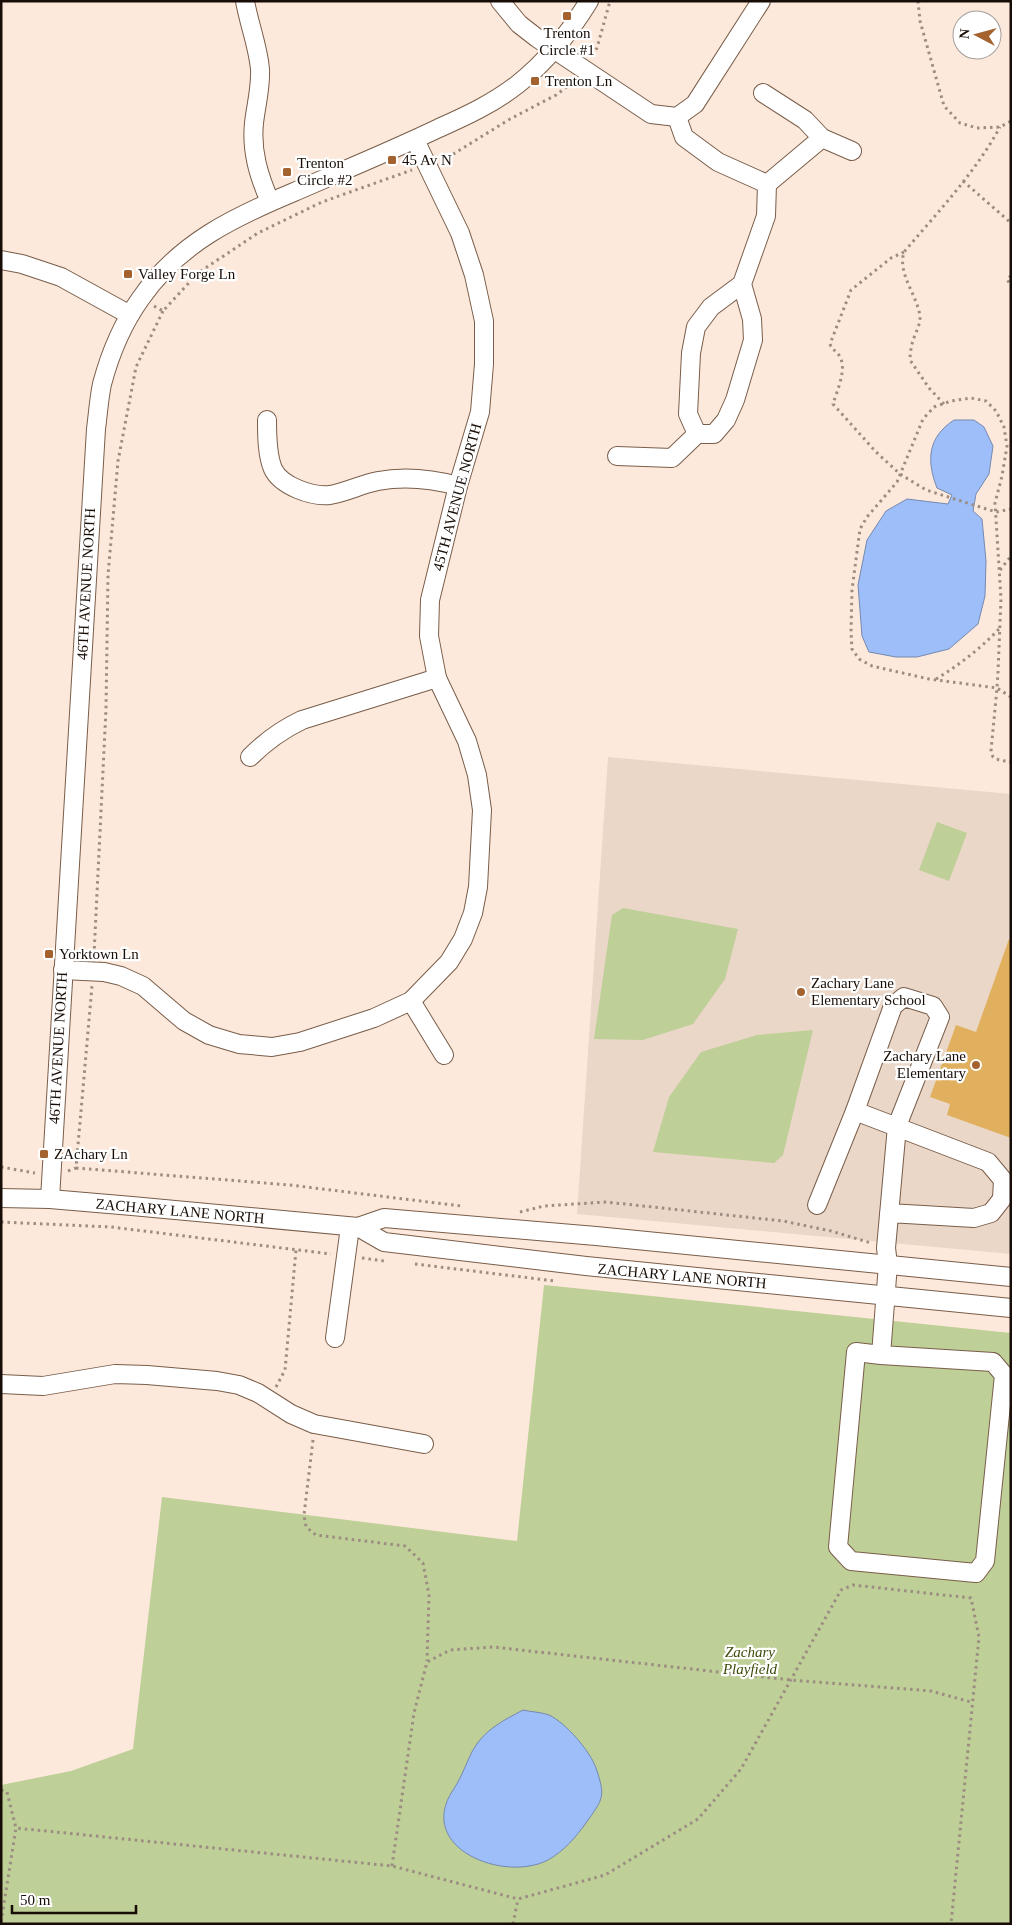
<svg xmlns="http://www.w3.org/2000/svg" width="1012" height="1925" viewBox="0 0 1012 1925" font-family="Georgia,serif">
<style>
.education{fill:#ead7c8}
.green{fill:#becf97}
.water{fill:#9dbef9;stroke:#7589b0}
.building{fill:#e1b05e}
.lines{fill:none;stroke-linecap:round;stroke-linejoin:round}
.minor-casing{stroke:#795d49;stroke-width:20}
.path{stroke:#9c8c81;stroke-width:3;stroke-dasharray:2.5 4;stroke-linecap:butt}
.minor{stroke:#fff;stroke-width:18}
.poi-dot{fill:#a4622f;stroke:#fff;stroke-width:2}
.labels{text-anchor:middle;stroke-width:4.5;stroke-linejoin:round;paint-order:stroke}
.poi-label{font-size:15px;fill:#180d06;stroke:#fff;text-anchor:start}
.street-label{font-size:15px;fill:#180d06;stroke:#fff}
.park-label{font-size:15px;font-style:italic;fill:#3d4b0a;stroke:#fff}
</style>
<rect width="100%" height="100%" fill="#fde9db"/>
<path class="education" d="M608,757L1011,794V1254L577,1214Z"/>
<g class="green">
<path d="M937,822L967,833L949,881L919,870Z"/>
<path d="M623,908L738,929L725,979L693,1024L643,1040L594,1039L612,915Z"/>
<path d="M813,1030L783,1155L774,1163L653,1152L669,1097L701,1052L757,1035Z"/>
<path d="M544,1285L1011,1333V1924H1V1785L71,1771L133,1749L162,1497L517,1541Z"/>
</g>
<g class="water">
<path d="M954,420H974L984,427L993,446L989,474L976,494L973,511L982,519L986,561L985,596L978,624L949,649L917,657H896L869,652L862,636L858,585L867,540L886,511L907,499L948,504L952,495L937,488C926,460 928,437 954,420Z"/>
<path d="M523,1710C531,1712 541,1712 549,1715C566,1723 590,1751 596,1768C606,1797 603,1799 586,1823C576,1837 564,1851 548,1860C504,1883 415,1848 453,1790C462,1777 466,1763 473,1750C484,1730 504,1720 523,1710Z"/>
</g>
<path class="building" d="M1009,939L1011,940V1138L947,1115L950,1104L930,1097L956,1025L976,1032Z"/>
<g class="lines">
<defs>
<g id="minor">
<path d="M245,1C249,24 258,46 260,69C261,88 256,105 254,123C251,152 259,176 270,202"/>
<path d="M500,1L519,24L537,38L651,114L677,117L695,104L761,1"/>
<path d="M763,93L805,120L822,138L852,151"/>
<path d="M677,117L684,137L718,162L767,184"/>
<path d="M767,184L822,138"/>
<path d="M1,260L22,264L61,277L130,315"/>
<path d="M742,284L752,319L753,340L735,400L726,420L714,434H697L688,414L691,353L696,327L711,307L742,284L766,216L767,184"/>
<path d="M267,420C267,435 267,455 273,469C281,486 312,497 330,495C347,492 362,484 378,481C405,476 432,479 458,486"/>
<path d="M617,456L672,458L697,434"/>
<path d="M250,757C266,741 281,730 302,720L437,678"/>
<path d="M63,970L104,972L121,976L143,986L184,1021L209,1035L239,1044L272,1047L300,1042L374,1018L411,1001L449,962L463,939L473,913L478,887L482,810L477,775L467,741L437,678L429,636L430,600L458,486L480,412L484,364V321L474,275L460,233L415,140"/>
<path d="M411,1001L444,1055"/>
<path d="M1,1198L50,1199L132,1206L358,1227L384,1218L596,1236L1011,1277"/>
<path d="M50,1199L96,429C98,414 99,398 102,384C110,354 123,323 141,298C179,243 234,217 294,192C342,171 391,151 439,128C466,116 494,103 518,84C547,61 570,32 589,1"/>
<path d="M817,1205L855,1111"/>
<path d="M358,1227L384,1242L586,1266L1011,1308"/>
<path d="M335,1338L350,1227"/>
<path d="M881,1355L993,1362L1004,1375L985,1561L976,1573L851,1561L838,1547L856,1352L881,1355L888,1264L886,1248L897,1126L940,1017L933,1006L904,997L893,1006L855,1111L988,1162L1003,1180L1002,1199L991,1213L974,1218L889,1213"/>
<path d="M1,1384L43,1386L115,1374L147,1375L217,1381L239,1385L258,1393L291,1414L314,1424L424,1444"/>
</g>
</defs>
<use href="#minor" class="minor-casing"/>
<g class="path">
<path d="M918,1L920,21L944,106L960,123L977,128L1000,127L1011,121"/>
<path d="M592,55L597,48L610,1"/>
<path d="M442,161L510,119L556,95L575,81"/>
<path d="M963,181L1011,223"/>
<path d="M904,252L891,258L851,290L830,344C832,350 837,351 840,357C847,369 837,391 833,404L876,452L900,474L926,490L996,512L1011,509"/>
<path d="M1011,276L1007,279L1011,286"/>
<path d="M154,306L163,311L198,273L258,233L322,202L412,170"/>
<path d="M944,404L929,388L910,360C910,354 911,349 912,344C914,335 920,327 920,317C918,296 897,274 904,252C937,213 975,173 1000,127"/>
<path d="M1000,570L1011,556"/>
<path d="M936,679C959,665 980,649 999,629"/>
<path d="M1011,697L997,688L929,679L872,666L859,659L852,649L851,632L852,590L860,529L867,517L897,482L923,419L934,407L951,401L971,398L986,401L996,411L1004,427L1007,446L1002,476L995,503L1001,599L998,672L997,688L991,751L993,757L999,760L1011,762"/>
<path d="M94,955L106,709L108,575L118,461L136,367L163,311"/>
<path d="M1,1167L35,1173"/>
<path d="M76,1168L290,1185L461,1206"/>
<path d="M68,1171L76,1168L92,986"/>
<path d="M520,1212L544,1206L606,1202L783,1221L831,1231L871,1243"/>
<path d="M1,1222L111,1227L331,1254"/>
<path d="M362,1258L384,1261"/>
<path d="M415,1264L555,1281"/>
<path d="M276,1387L285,1370L296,1250"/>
<path d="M313,1440L304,1515L306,1527L316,1535L405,1546L423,1563L429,1595L427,1661"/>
<path d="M1,1790L7,1792L16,1828"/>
<path d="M392,1866L414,1713L427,1662L450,1650L493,1647L791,1680L931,1691L971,1702"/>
<path d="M1,1922L16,1828L392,1866L518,1899L605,1875L698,1819L741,1769L841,1590L853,1585L971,1598L979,1637L951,1924"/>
<path d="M513,1924L518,1899"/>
</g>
<use href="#minor" class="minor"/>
</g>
<g class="poi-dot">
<rect x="562" y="11" width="10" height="10" rx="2.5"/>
<rect x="530" y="76" width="10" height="10" rx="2.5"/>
<rect x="387" y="155" width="10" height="10" rx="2.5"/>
<rect x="282" y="167" width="10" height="10" rx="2.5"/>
<rect x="123" y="269" width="10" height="10" rx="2.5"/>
<rect x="44" y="949" width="10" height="10" rx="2.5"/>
<circle cx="801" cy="992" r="5"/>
<circle cx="976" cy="1065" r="5"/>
<rect x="39" y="1149" width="10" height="10" rx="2.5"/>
</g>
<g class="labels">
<g class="poi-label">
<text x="567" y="38" text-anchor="middle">Trenton<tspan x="567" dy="17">Circle #1</tspan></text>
<text x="545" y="86">Trenton Ln</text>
<text x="402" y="165">45 Av N</text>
<text x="297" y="168">Trenton<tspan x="297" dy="17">Circle #2</tspan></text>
<text x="138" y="279">Valley Forge Ln</text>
<text x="59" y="959">Yorktown Ln</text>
<text x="811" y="988">Zachary Lane<tspan x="811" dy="17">Elementary School</tspan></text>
<text x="966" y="1061" text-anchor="end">Zachary Lane<tspan x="966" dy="17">Elementary</tspan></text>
<text x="54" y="1159">ZAchary Ln</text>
</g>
<g class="street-label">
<text transform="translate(457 497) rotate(-75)" y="5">45TH AVENUE NORTH</text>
<text transform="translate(86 584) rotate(-87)" y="5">46TH AVENUE NORTH</text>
<text transform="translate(58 1048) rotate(-87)" y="5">46TH AVENUE NORTH</text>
<text transform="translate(180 1211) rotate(5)" y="5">ZACHARY LANE NORTH</text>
<text transform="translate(682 1276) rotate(5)" y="5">ZACHARY LANE NORTH</text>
</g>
<g class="park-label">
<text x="750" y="1657">Zachary<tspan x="750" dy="17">Playfield</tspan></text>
</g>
</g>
<rect width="1012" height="1925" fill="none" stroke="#180d06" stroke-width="5"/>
<g transform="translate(977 35) rotate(276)"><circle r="24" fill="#ffffff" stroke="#a39e9b"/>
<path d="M0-4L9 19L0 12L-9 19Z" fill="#a4622f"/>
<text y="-8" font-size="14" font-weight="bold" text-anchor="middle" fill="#180d06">N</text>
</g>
<path d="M12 1905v8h124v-8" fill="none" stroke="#180d06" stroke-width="2.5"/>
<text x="20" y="1905" font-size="15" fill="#180d06" stroke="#ffffff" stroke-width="4" paint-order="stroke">50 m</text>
</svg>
